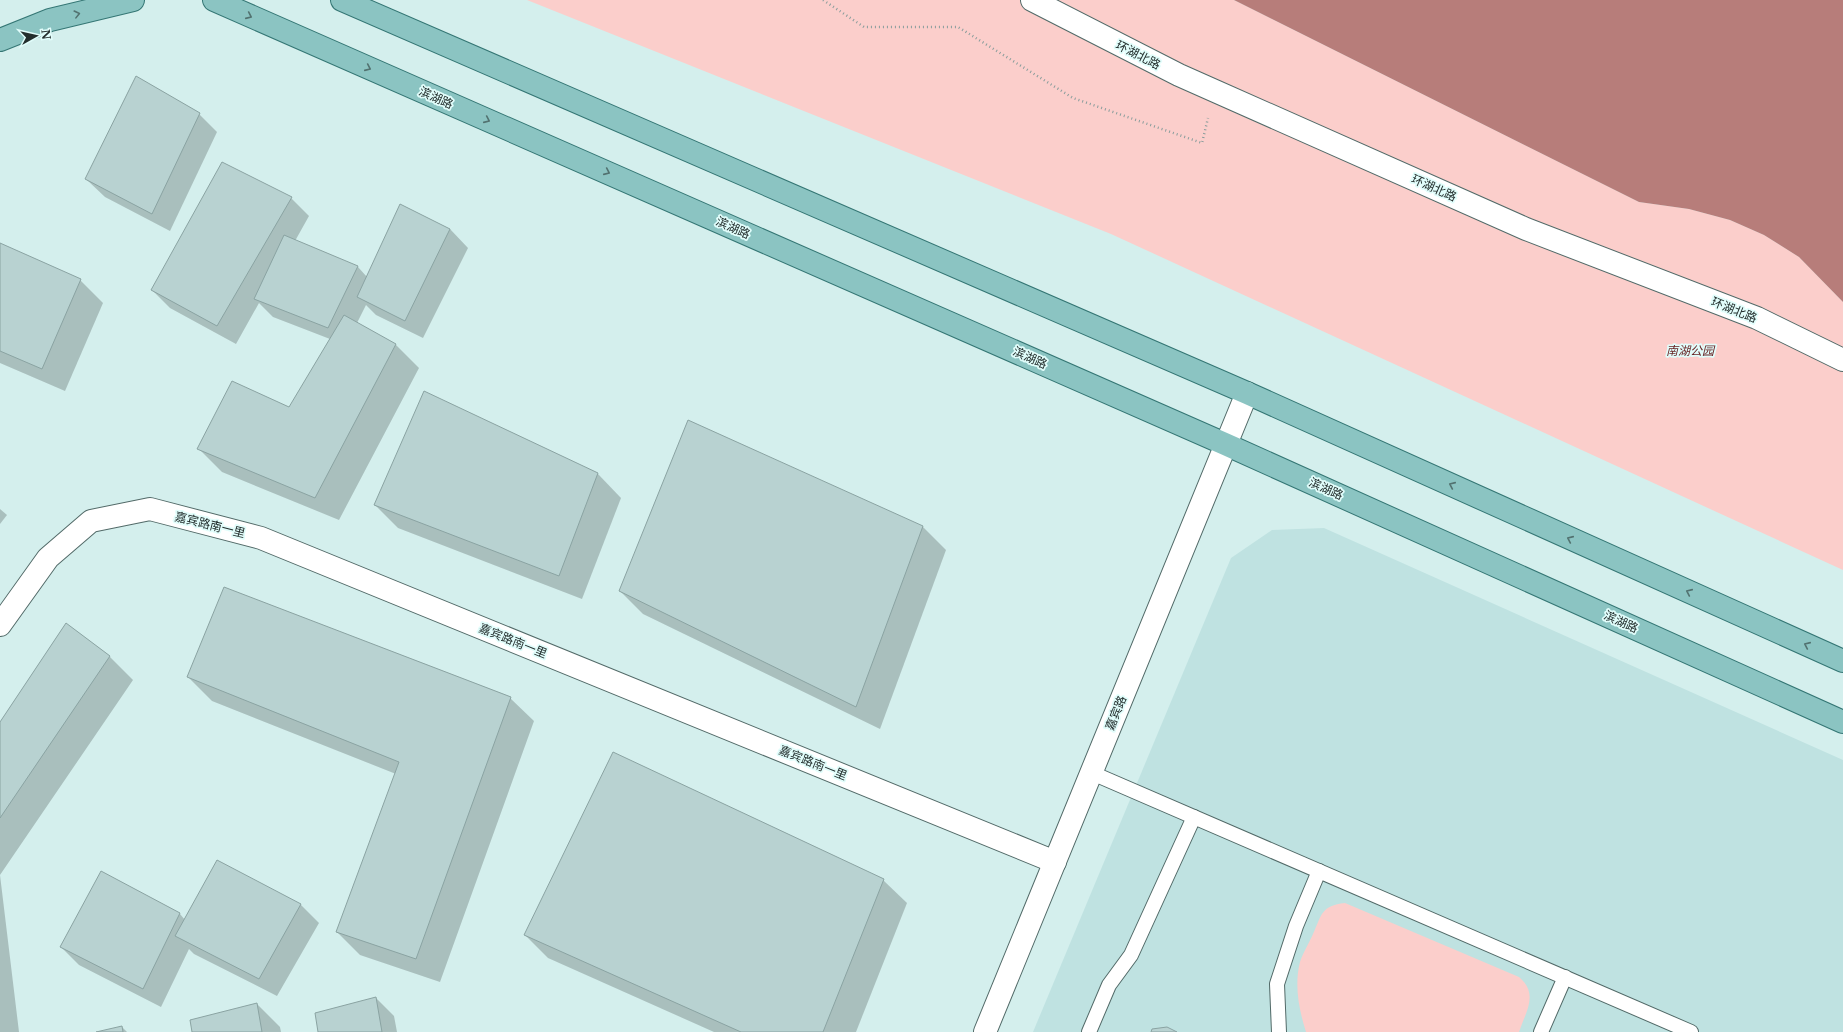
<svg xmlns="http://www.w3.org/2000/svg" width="1843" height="1032" viewBox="0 0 1843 1032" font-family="'Libre Baskerville','Noto Sans SC',serif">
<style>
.built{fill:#bfe2e1}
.green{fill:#fbcecb}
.water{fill:#b77d7a}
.shadow{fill:#0003}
.building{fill:#b8d2d1;stroke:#8aa3a2}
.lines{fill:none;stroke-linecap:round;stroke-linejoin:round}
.lane-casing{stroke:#526a68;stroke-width:16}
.street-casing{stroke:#526a68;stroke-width:24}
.secondary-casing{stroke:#526a68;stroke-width:24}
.primary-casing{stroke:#347674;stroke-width:24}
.path{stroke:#899d9c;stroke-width:2.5;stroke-dasharray:1 3;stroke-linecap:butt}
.lane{stroke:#fff;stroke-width:14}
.street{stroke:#fff;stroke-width:22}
.secondary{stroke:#fff;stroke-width:22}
.primary{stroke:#8bc4c2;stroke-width:22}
.oneway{stroke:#527270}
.labels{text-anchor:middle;stroke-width:3.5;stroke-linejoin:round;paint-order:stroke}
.street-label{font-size:12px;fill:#232e2d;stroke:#e1fdfb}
.park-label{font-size:12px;font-style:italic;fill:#651e1f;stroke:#e1fdfb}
</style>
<rect width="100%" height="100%" fill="#d4efed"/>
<path class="built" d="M1324,528L1843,760V1032H1033L1231,558L1272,530Z"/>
<g class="green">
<path d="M527,0H1234L1639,202L1689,209L1730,220L1764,235L1799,257L1843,302V570L1111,234Z"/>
<path d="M1345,903L1519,977C1539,994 1526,1011 1519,1032H1306C1299,1010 1294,985 1300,962C1303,953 1309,943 1313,934C1322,914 1321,906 1345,903Z"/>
</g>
<path class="water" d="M1234,0H1843V302L1799,257L1764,235L1730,220L1689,209L1639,202Z"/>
<g class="shadow">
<path d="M199,114L217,132L170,231L105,197L86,179Z"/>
<path d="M291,198L309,216L295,241L358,267L367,277L450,229L468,248L423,338L376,315L366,305L357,323L396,345L419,368L339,520L222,472L199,449L290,409L330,339L273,317L259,303L236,344L170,308L152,290Z"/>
<path d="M0,244L80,280L103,303L65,391L0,363Z"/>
<path d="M688,421L923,527L946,550L880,729L643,614L620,591Z"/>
<path d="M598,474L621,498L582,599L398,528L375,505Z"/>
<path d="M0,509L7,515L0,524Z"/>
<path d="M66,625L110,657L133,680L0,875L19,1032H0V724Z"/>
<path d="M188,677L510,698L534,721L440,982L360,955L337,932L396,774L212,701Z"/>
<path d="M218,862L301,905L319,923L277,996L194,954L189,949L161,1007L79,965L61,947L102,873L180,914L185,920Z"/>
<path d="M883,880L907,903L856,1032H714L548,958L525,935Z"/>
<path d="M376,998L394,1016L397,1032H319Z"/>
<path d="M257,1004L280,1027L281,1032H193Z"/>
<path d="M122,1027L127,1032H100Z"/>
</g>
<g class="building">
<path d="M136,76L200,113L152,214L85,179Z"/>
<path d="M222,162L292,197L217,326L151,290Z"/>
<path d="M400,204L450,229L405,321L357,297Z"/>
<path d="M284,235L358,266L328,328L254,299Z"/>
<path d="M0,243L81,279L42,369L0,351Z"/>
<path d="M344,315L396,344L315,498L197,449L232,381L289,407Z"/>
<path d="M424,391L598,473L559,576L374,505Z"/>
<path d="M688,420L923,526L856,707L619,591Z"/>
<path d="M224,587L511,697L416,959L336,932L399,762L187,677Z"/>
<path d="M66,623L110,656L0,818V722Z"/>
<path d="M613,752L884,879L823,1032H741L524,935Z"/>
<path d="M217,860L301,904L259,979L175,936Z"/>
<path d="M101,871L180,913L143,989L60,947Z"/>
<path d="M376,997L382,1032H318L315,1013Z"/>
<path d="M257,1003L262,1032H192L190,1020Z"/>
<path d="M122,1026L123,1032H96Z"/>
<path d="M1167,1027L1177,1032H1151L1152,1029Z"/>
</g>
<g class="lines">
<defs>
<g id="lane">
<path d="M1092,773L1691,1032"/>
<path d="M1089,1032L1109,985L1131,955L1194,817"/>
<path d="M1279,1032L1277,984L1296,926L1319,871"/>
<path d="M1541,1032L1565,977"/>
</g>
<g id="street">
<path d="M1032,0L1179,75L1215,91L1526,229L1757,318L1843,360"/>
<path d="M0,625L48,558L91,521L150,509L261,538L1055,862"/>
</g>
<path id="secondary" d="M985,1032L1247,393"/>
<g id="primary">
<path d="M214,0L1225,444L1843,722"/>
<path d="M342,0L1247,393L1843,661"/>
<path d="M0,40L50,20L133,0"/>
</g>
</defs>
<use href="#lane" class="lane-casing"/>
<use href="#street" class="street-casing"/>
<use href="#secondary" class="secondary-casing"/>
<use href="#primary" class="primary-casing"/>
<path class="path" d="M823,0L864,27H958L1073,98L1202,143L1208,118"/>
<use href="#lane" class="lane"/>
<use href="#street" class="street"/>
<use href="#secondary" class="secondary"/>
<use href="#primary" class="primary"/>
</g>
<defs><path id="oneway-chevron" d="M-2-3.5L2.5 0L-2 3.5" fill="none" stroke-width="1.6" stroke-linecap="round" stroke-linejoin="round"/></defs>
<g class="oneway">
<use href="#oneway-chevron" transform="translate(77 14) rotate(-14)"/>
<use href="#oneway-chevron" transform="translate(249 16) rotate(24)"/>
<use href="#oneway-chevron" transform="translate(368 68) rotate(24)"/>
<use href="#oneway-chevron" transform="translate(487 120) rotate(24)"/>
<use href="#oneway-chevron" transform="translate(607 172) rotate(24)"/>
<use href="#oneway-chevron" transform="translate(1452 485) rotate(-156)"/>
<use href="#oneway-chevron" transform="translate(1570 539) rotate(-156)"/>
<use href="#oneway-chevron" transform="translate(1689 592) rotate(-156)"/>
<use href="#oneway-chevron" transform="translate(1807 645) rotate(-156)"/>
</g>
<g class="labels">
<g class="street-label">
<text transform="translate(1138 55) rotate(27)" y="4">环湖北路</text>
<text transform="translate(436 98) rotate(24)" y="4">滨湖路</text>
<text transform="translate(1434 188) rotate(24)" y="4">环湖北路</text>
<text transform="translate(733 228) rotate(24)" y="4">滨湖路</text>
<text transform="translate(1734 310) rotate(22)" y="4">环湖北路</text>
<text transform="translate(1030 358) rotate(24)" y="4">滨湖路</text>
<text transform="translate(1326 489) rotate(24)" y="4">滨湖路</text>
<text transform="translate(210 525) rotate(14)" y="4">嘉宾路南一里</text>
<text transform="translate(1621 622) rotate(24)" y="4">滨湖路</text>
<text transform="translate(513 641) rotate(22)" y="4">嘉宾路南一里</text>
<text transform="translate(1116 713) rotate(-68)" y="4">嘉宾路</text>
<text transform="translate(813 763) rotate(22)" y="4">嘉宾路南一里</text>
</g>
<g class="park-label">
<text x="1690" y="355">南湖公园</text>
</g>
</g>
<g transform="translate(36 36) rotate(82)" stroke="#e1fdfb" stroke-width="3" paint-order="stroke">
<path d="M0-3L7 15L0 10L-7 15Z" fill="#232e2d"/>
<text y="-6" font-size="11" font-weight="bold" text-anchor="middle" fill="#232e2d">N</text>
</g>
</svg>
